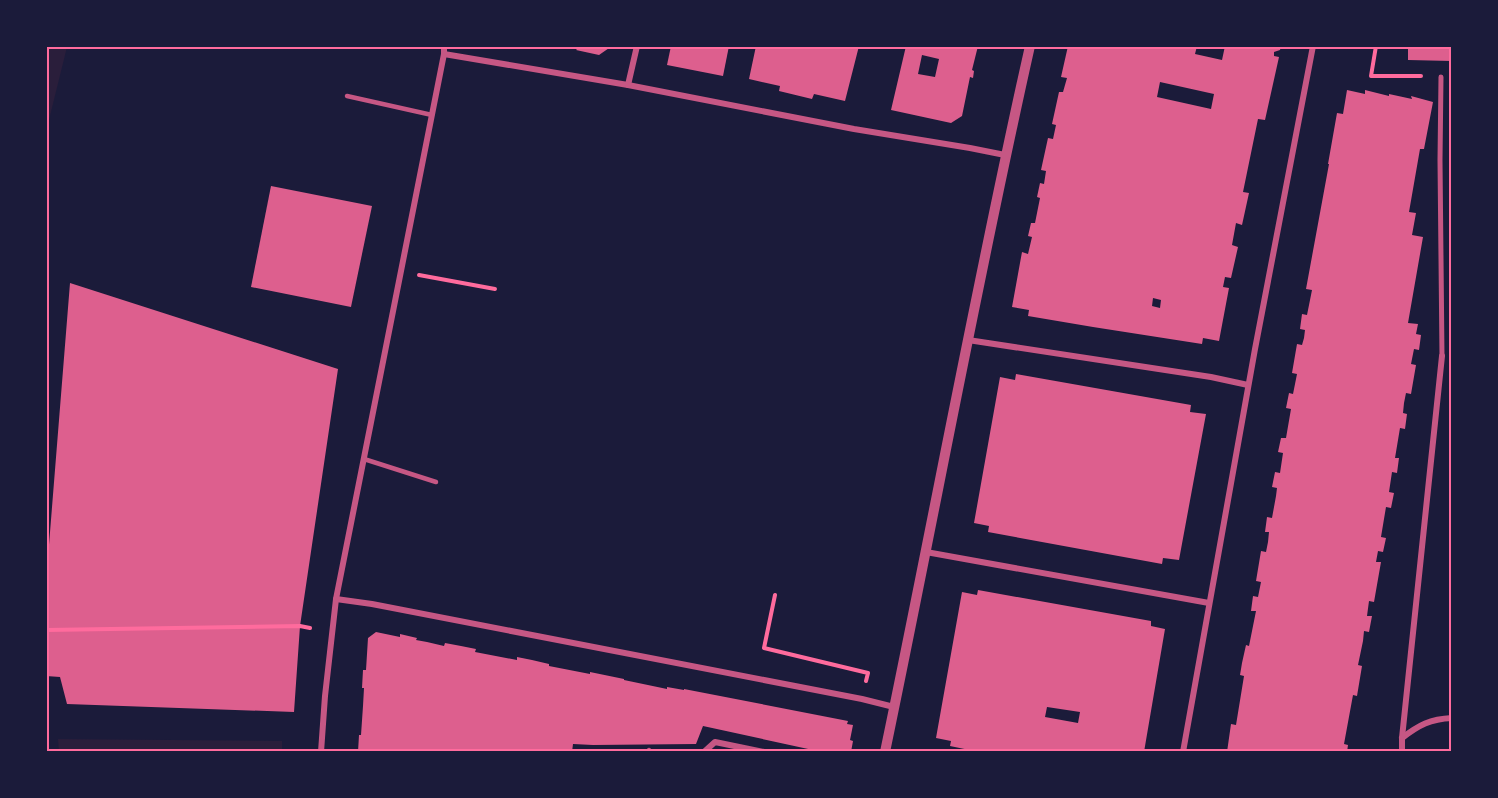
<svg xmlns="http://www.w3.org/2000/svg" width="1498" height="798" viewBox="0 0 1498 798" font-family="Roboto,sans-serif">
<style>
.green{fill:#2a1e3b}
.building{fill:#dd5f8e;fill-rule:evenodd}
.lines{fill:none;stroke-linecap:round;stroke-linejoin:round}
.path{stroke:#ff6b9d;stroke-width:4}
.service{stroke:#c65784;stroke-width:4.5}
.pedestrian{stroke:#c65784;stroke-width:5}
.minor{stroke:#c65784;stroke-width:6}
.tertiary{stroke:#c65784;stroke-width:10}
.neatline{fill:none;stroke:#ff6b9d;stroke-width:2}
</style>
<rect width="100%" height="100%" fill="#1b1b3a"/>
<g class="green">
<path d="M47,46L67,47L47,128L46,47Z"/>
<path d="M58,739L282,741V752H59Z"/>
</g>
<g class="building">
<path d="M570,46H612L599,55L576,50L577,49L570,48Z"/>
<path d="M671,46H729L723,76L667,65Z"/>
<path d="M756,46H859L845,101L814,94L812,99L779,91L780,86L749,79Z"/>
<path d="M906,46H978L972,70L974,71L973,78L970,77L962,116L951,123L891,110ZM922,55L939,59L935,77L918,74Z"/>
<path d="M1068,46H1197L1195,54L1222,60L1225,46H1281L1280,50L1274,52V56L1279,57L1265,120L1258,119L1243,192L1249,193L1242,225L1236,223L1232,245L1238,247L1231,278L1225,277L1223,287L1229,288L1219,341L1203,338L1202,344L1093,327L1028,316L1029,310L1012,307L1022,252L1028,254L1032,237L1028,236L1031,223H1035L1040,198L1037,197L1040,183L1044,184L1046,171L1041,170L1048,138L1053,139L1056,125L1052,124L1059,92H1063L1067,78L1061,77ZM1160,82L1214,94L1211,109L1157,97ZM1153,298L1161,300L1160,308L1152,306Z"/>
<path d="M1408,46H1452V61L1408,60Z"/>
<path d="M1347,90L1365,94V90L1389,96V94L1412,99L1411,96L1433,102L1424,149H1420L1409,212L1416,213L1412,235L1423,237L1408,323L1418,324L1416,334L1421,335L1419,350L1414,349L1411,364L1416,365L1411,394L1406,393L1404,403L1403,413L1407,414L1405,429L1400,428L1395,458H1399L1397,473L1392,472L1389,492L1394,493L1391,508L1386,507L1381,537L1386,538L1383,552L1378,551L1376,562H1381L1374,602L1369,601L1367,616H1372L1369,632L1364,631L1363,641L1358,665L1362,666L1357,696L1353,695L1344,744L1348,745L1347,752H1227L1231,724L1236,725L1244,676L1240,675L1242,663L1246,645L1249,646L1256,611H1251L1253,596L1258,597L1261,582L1256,581L1261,551L1266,552L1268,542L1269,532H1265L1267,517L1272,518L1276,496L1277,488L1272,487L1275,472L1280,473L1283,453L1278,452L1281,438H1286L1291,409L1286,408L1289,393L1293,394L1297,374L1292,373L1297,344L1302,345L1304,338L1305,330L1300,329L1302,314L1307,315L1312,290L1306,289L1329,164H1328L1337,113L1343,114Z"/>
<path d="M271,186L372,206L351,307L251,287Z"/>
<path d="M70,283L338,369L300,626L294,712L67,704L60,677L46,676V582Z"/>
<path d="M1016,374L1191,405L1190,412L1206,414L1179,560L1163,558L1162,564L988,532L989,526L974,523L1000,377L1015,380Z"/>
<path d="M978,590L1151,621V626L1165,629L1144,752H979L950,746L951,741L936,738L962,592L977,595ZM1047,707L1080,712L1078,723L1045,717Z"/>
<path d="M376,632L400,637V634L417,638L416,640L427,642L444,646L445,643L461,646L476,649L475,652L517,660V657L532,660L549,664V666L590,674V672L624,679V680L667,689V687L684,690V689L848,721L847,724L853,725L850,740L853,741L851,752H822L703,726L696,744L593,745L573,744L572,752H358L359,735H361L363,706L364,688H362L363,670H366L368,638Z"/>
</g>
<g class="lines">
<g class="path">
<path d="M1376,46L1371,76H1421"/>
<path d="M419,275L495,289"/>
<path d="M775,595L764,648L868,673L866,681"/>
<path d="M46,630L300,626L310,628"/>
</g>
<g class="service">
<path d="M347,96L432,115"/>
<path d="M364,459L436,482"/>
</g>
<path class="pedestrian" d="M1441,77L1440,160L1442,356"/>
<g class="minor">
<path d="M444,54L628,85L854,129L970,148L1005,155"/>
<path d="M628,85L637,46"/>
<path d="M968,340L1211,377L1248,385"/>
<path d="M926,552L1209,603"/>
<path d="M336,599L372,604L862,699L894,707"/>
<path d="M1402,738C1419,725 1430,719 1452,718"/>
<path d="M649,751L650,752"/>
<path d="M321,752L325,696L336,599L444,54V46"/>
<path d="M704,752L715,742L764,752"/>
<path d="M1183,752L1255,349L1313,46"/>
<path d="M1402,752V738L1442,356"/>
</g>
<path class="tertiary" d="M885,752C934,517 977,281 1030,46"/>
</g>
<rect width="1498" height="798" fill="none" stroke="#1b1b3a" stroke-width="96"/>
<rect x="48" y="48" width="1402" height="702" class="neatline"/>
</svg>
